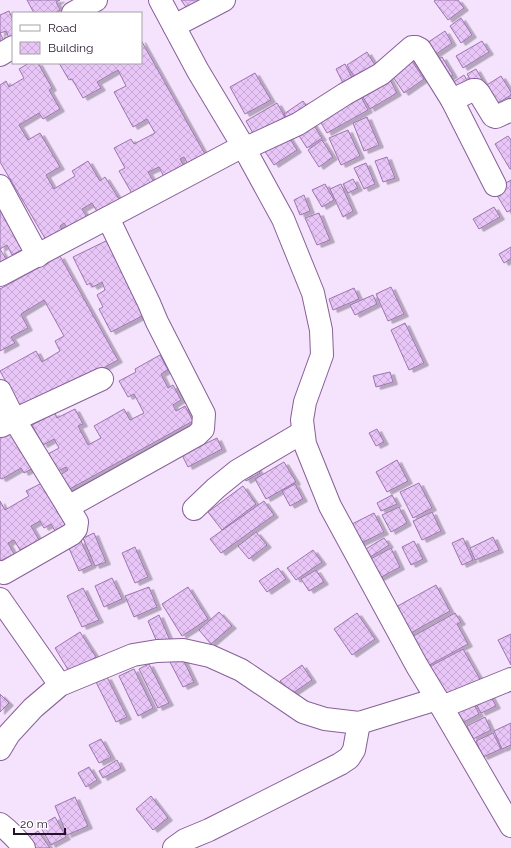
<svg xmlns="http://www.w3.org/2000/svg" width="511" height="848" viewBox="0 0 511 848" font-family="Raleway,sans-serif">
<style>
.building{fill:url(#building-cross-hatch);stroke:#9c74ae;filter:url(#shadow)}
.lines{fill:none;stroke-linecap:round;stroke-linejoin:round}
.minor-casing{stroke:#876098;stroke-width:24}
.minor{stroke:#fff;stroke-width:22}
</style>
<defs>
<pattern id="building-cross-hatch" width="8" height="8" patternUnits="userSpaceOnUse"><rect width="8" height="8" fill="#e8c6f7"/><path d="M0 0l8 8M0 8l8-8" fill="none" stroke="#c7a9d4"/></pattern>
<filter id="shadow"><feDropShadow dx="4.5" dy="2.5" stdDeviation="0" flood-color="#0004"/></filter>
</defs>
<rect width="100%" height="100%" fill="#f5e3fd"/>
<g class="building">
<path d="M27,0H60L56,2L60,10L54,13H34Z"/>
<path d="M181,0H202L188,10Z"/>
<path d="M436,0H458L464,8L448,20L434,1Z"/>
<path d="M9,11L13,20V36L9,38L6,31L0,33L7,47L0,50V15Z"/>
<path d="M461,18L472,35L461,43L450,26Z"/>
<path d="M445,31L452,43L429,59L421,47Z"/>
<path d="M141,40L206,156L189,166L184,157L180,159L185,168L165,179L159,167L148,172L155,184L134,197L119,171L125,168L114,148L131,139L134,144L155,133L147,119L133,127L114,92L126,86L118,70L97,82L101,88L83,98L72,79L69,80L59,63H141Z"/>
<path d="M482,41L489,52L463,68L456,56Z"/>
<path d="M367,52L378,70L358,83L347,65Z"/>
<path d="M409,57L424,79L404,93L389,71Z"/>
<path d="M442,57L453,75L444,81L432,63Z"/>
<path d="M29,63H38L52,88L49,90L60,109L43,119L39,113L19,125L28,140L40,133L60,167L46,175L54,189L75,176L72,171L88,161L100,181L105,177L121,202L99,215L92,203L82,209L89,221L70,232L64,223L60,226L66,235L49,245L0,162V85L6,81L9,87L24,78L19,69Z"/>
<path d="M345,64L356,86L347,91L336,69Z"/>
<path d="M476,69L484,83L475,88L467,74Z"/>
<path d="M255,73L271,100L245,114L230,87Z"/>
<path d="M387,74L397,93L370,109L359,90Z"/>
<path d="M464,75L470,85L454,95L449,85Z"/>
<path d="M501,76L511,92V95L490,108L479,90Z"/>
<path d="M358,91L368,110L327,133L316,114Z"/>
<path d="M303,101L311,112L292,125L284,114Z"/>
<path d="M277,103L289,124L258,142L246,121Z"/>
<path d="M367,117L379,145L364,151L353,123Z"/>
<path d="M311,121L322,138L307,148L296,131Z"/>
<path d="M348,130L360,156L341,165L329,138Z"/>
<path d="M285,131L297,150L274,165L262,147Z"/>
<path d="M508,136L511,140V169H510L495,144Z"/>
<path d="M322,140L333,157L319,167L308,150Z"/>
<path d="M387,157L395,178L383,182L375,161Z"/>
<path d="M366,163L375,184L364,189L354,168Z"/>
<path d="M353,179L358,188L348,193L343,184Z"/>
<path d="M511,180V210L507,212L494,190Z"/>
<path d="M325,184L334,200L322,207L312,190Z"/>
<path d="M341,184L353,211L343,217L330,189Z"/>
<path d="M0,195L29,246L12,255L7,245L0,249L6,259L0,262Z"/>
<path d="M304,195L310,211L300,215L294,200Z"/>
<path d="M494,207L500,217L479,229L473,219Z"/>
<path d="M319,213L330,240L317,245L305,218Z"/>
<path d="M110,239L148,313L111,332L99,309L103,307L97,295L105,290L102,282L93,287L90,283L87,285L73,257Z"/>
<path d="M511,247V259L504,263L499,254Z"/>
<path d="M60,256L118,360L23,412L0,371L36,351L42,362L60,351L55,341L64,336L44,300L21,314L28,328L11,337L15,343L0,351V289Z"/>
<path d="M391,287L404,314L388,321L376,294Z"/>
<path d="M354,288L359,299L333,310L329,299Z"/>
<path d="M373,295L377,304L355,315L350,305Z"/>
<path d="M405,323L424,363L409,370L391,330Z"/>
<path d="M160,355L168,370L161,374L168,388L173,385L181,400L173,405L176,411L185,406L193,421L68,490L60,475L68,470L66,467L58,471L48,454L59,448L54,439L43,445L32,425L55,413L57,418L75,409L83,424L78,426L88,445L101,438L94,426L124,409L130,420L144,413L134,394L128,397L119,381L136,372L135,369Z"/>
<path d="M390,372L393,382L376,387L373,376Z"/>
<path d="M14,423L37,466L24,473L21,468L2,479L0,478V431Z"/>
<path d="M377,429L384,442L376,446L369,433Z"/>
<path d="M217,438L222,449L188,467L182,455Z"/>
<path d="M397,460L408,481L387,492L376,472Z"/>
<path d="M284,462L296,482L266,499L255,479Z"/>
<path d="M256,467L260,473L246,481L242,474Z"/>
<path d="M46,481L69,523L55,531L51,524L44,528L40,521L31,526L39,540L20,550L14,540L8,543L14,554L0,561V501L5,510L29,496L26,491Z"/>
<path d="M419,483L432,508L413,518L400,492Z"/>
<path d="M295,484L303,499L290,506L282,491Z"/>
<path d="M243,486L256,504L222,530L208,512Z"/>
<path d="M392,495L397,504L381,511L377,503Z"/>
<path d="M264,501L274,515L221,553L210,539Z"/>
<path d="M399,507L407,523L391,532L382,515Z"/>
<path d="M432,512L441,531L422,540L413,521Z"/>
<path d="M374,513L384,532L357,545L348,526Z"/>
<path d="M256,532L267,545L249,559L238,546Z"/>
<path d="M94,533L106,562L95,566L83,538Z"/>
<path d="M493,537L499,550L475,560L470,548Z"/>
<path d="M384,538L389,545L369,558L364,550Z"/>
<path d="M463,538L473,560L462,565L452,543Z"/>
<path d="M81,541L92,565L79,571L68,546Z"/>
<path d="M414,541L423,559L411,565L402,547Z"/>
<path d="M135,547L148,577L135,583L122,553Z"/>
<path d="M391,548L400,567L376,580L367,561Z"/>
<path d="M313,550L322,562L296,580L287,568Z"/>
<path d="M278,568L286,579L267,592L259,581Z"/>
<path d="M316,570L324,582L309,591L301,579Z"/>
<path d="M112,578L122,599L104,607L95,586Z"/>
<path d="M436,585L450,611L409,634L394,608Z"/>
<path d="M149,587L157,607L134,617L125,596Z"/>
<path d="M188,587L208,619L182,636L162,604Z"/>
<path d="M83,588L99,620L82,627L67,596Z"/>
<path d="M219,612L232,626L211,644L199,630Z"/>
<path d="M357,613L375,639L352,655L334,629Z"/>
<path d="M455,613L461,622L457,624L468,644L426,667L410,638Z"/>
<path d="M159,615L171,643L160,649L148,621Z"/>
<path d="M80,632L96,657L70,673L55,648Z"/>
<path d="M511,634V665L498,640Z"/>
<path d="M463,649L481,681L448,700L429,667Z"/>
<path d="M182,657L194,682L183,687L170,662Z"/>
<path d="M149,664L169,703L158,708L139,669Z"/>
<path d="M302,665L312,680L290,695L280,681Z"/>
<path d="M134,669L153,708L138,716L119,676Z"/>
<path d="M107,677L127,717L116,722L96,682Z"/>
<path d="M488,691L496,706L481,713L473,698Z"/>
<path d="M0,694L9,703L0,712Z"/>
<path d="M472,700L479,714L462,723L454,709Z"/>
<path d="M485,717L491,730L473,739L467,726Z"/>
<path d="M511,723V745L502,749L494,731Z"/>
<path d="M493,733L501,749L483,757L476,741Z"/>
<path d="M101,739L111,757L99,763L89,745Z"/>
<path d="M117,760L121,768L103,778L99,771Z"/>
<path d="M89,767L97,780L86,787L78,773Z"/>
<path d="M151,796L168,818L153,830L136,809Z"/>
<path d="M75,797L88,826L67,835L55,806Z"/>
<path d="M55,817L66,837L51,845L40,826Z"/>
<path d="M38,831L50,848H31L25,840Z"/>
</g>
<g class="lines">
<defs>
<g id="minor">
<path d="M160,0L198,71L243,146L283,219L313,293L321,330L322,355L305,402L302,420L305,444L330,506L417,666L437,699L511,826"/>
<path d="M73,13L96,0"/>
<path d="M174,26L224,0"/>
<path d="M0,55L13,47"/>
<path d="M452,100L473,90H476L479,93L493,116L496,117L511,110"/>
<path d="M244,149L298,124L345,94L381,74L412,47H416L420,49L452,100L495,185"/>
<path d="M0,186L38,256"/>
<path d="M0,275L243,146"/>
<path d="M0,391L14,419L68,507"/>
<path d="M1,426L102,379"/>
<path d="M194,509L216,488L237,471L303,432"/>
<path d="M0,572L4,573L72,534L76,529L77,522L68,507L197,435L203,429L204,414L157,322L149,303L108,218"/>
<path d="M0,599L60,685"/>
<path d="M442,707L511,679"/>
<path d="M0,749L9,734L33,708L60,685L133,655L157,651L183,650L210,656L241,670L303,712L325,719L359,723L437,699"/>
<path d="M0,824C9,831 17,839 24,848"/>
<path d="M174,848L185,840L209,830L340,764L349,758L354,750L359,723"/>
</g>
</defs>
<use href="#minor" class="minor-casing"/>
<use href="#minor" class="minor"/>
</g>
<rect x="12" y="12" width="130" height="52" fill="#ffffff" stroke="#a7a1aa"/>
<rect x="20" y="25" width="20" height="6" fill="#ffffff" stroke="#a7a1aa"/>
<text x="48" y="32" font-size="12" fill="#23132a">Road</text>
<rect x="20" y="42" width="20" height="12" fill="url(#building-cross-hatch)" stroke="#a7a1aa"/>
<text x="48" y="52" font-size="12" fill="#23132a">Building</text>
<path d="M14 828v6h51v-6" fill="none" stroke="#23132a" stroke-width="2"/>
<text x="20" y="828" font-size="12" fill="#23132a" stroke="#ffffff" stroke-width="3" paint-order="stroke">20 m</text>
</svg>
